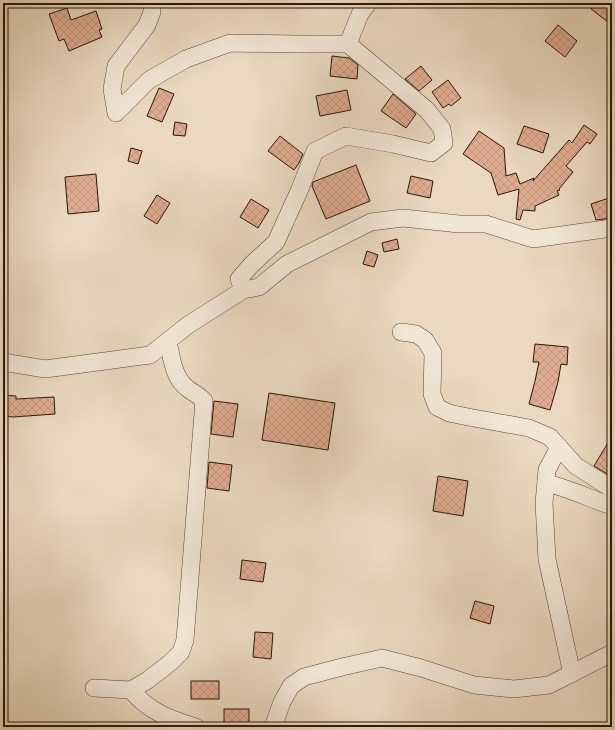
<svg xmlns="http://www.w3.org/2000/svg" width="615" height="730" viewBox="0 0 615 730" font-family="'Gentium Book Plus',serif">
<style>
.building{fill:url(#building-cross-hatch);stroke:#271706}
.lines{fill:none;stroke-linecap:round;stroke-linejoin:round}
.minor-casing{stroke:#584834;stroke-width:18}
.minor{stroke:#f1e6d6;stroke-width:17}
</style>
<defs>
<pattern id="building-cross-hatch" width="8" height="8" patternUnits="userSpaceOnUse"><rect width="8" height="8" fill="#e0ac91"/><path d="M0 0l8 8M0 8l8-8" fill="none" stroke="#c0937c"/></pattern>
</defs>
<rect width="100%" height="100%" fill="#ead9c0"/>
<filter id="stains"><feTurbulence type="fractalNoise" baseFrequency=".005" numOctaves="4"/><feColorMatrix values="0 0 0 0 .2 0 0 0 0 .09 0 0 0 0 .02 0 0 0 .5 -.17"/></filter>
<radialGradient id="worn" r=".72"><stop offset=".6" stop-color="#630" stop-opacity="0"/><stop offset="1" stop-color="#630" stop-opacity=".3"/></radialGradient>
<g class="building">
<path d="M596,3H612V25L591,9Z"/>
<path d="M67,8L71,20L96,11L102,29L99,30L102,37L69,51L64,39L59,41L49,14Z"/>
<path d="M558,25L577,41L565,57L545,41Z"/>
<path d="M332,56L349,58L358,65L357,79L330,76Z"/>
<path d="M421,66L432,80L419,91L405,79Z"/>
<path d="M448,80L461,98L451,106L449,104L443,108L432,92Z"/>
<path d="M159,88L174,94L162,122L147,116Z"/>
<path d="M347,90L351,110L320,116L316,96Z"/>
<path d="M393,94L416,114L406,128L381,111Z"/>
<path d="M175,122L187,124L185,136L173,135Z"/>
<path d="M584,125L597,134L590,144L587,142L566,166L573,172L559,189L560,190L557,191L559,195L535,206V211L523,210L520,220L516,219L519,189L498,195L491,173L463,154L479,131L504,148L506,176L516,173L520,184L534,178L533,181L569,140L572,143Z"/>
<path d="M524,126L549,134L543,153L517,144Z"/>
<path d="M280,136L303,154L299,163L294,170L268,151Z"/>
<path d="M131,148L142,151L138,164L128,161Z"/>
<path d="M356,165L370,201L326,219L312,186L313,182Z"/>
<path d="M96,174L99,211L68,214L65,177Z"/>
<path d="M411,176L433,181L430,198L407,193Z"/>
<path d="M157,195L170,203L157,224L144,216Z"/>
<path d="M612,197V218L596,220L591,204Z"/>
<path d="M251,199L269,210L258,228L240,217Z"/>
<path d="M397,239L399,249L384,252L382,243Z"/>
<path d="M367,251L378,255L374,267L363,264Z"/>
<path d="M535,344L568,347L567,365L561,364L558,382L550,410L529,404L535,381L539,362H533Z"/>
<path d="M269,393L335,403L328,450L262,440Z"/>
<path d="M3,395L16,396V399L54,397L55,414L13,417L3,416Z"/>
<path d="M214,401L238,404L233,437L211,434Z"/>
<path d="M612,436V477L594,466Z"/>
<path d="M209,462L232,465L229,491L207,488Z"/>
<path d="M438,476L468,481L463,516L433,511Z"/>
<path d="M242,560L266,563L263,582L240,579Z"/>
<path d="M475,601L494,606L490,624L470,618Z"/>
<path d="M255,632L273,633L271,659L253,657Z"/>
<rect x="191" y="681" width="28" height="18"/>
<rect x="224" y="709" width="25" height="14"/>
</g>
<g class="lines">
<defs>
<g id="minor">
<path d="M152,3V12L147,25L116,66L112,89L116,113L149,80L186,59L230,43L296,44H348L427,110L442,129L444,143L431,153L393,144L346,136L315,151L299,191L276,242L252,264L239,279L243,290"/>
<path d="M348,44L360,14L368,3"/>
<path d="M401,332L416,334L425,340L433,353L432,394L437,407L449,413L468,417L529,428L550,437L576,466L612,489"/>
<path d="M3,362L45,369L150,355L188,325L243,290L259,287L287,264L371,222L403,218L459,224H486L533,239L612,228"/>
<path d="M559,447L547,470L544,503L547,559L572,674"/>
<path d="M546,483C569,488 590,499 612,506"/>
<path d="M94,688L131,690L148,680L171,662L181,652L185,640L204,401C199,395 193,393 187,388C173,377 172,358 168,342"/>
<path d="M131,690C149,712 170,719 196,727"/>
<path d="M273,727L282,702L291,686L304,677L342,667L382,658L421,668L474,685L514,689L549,685L612,653"/>
</g>
</defs>
<use href="#minor" class="minor-casing"/>
<use href="#minor" class="minor"/>
</g>
<rect width="615" height="730" fill="none" stroke="#ead9c0" stroke-width="16"/>
<rect x="4" y="4" width="607" height="722" fill="none" stroke="#271706" stroke-width="2"/>
<rect x="8" y="8" width="599" height="714" fill="none" stroke="#271706"/>
<rect width="100%" height="100%" filter="url(#stains)"/>
<rect width="100%" height="100%" fill="url(#worn)"/>
</svg>
